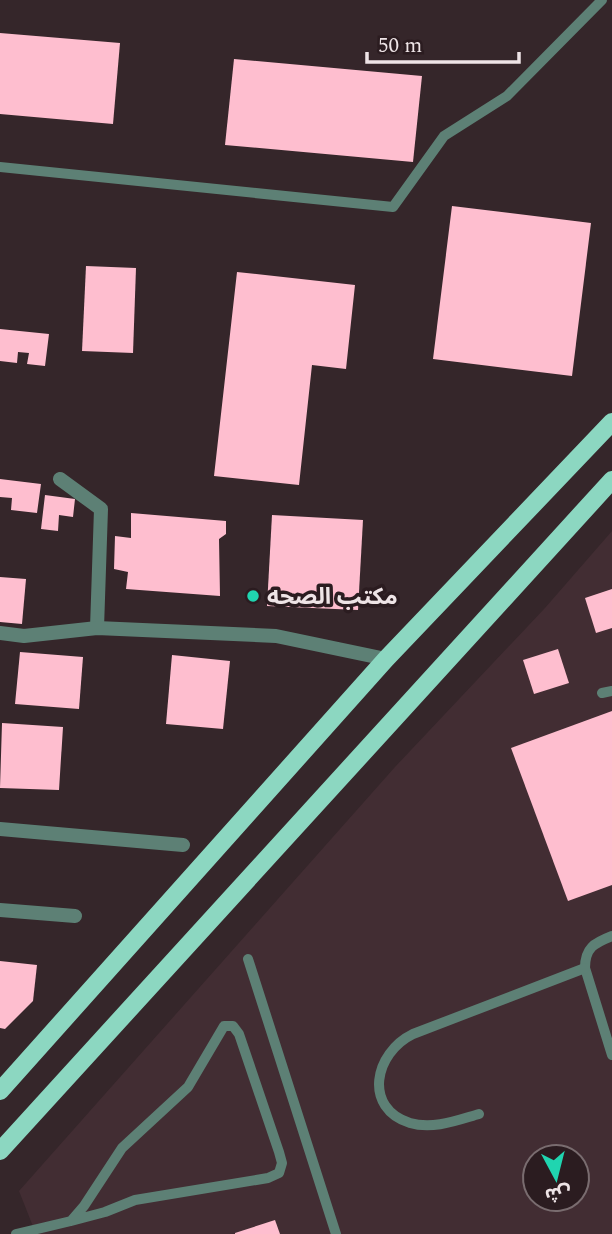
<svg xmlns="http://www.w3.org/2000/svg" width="612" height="1234" viewBox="0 0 612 1234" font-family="Spectral,'Noto Sans Arabic',serif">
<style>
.built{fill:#422d33;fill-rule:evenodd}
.building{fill:#febecf}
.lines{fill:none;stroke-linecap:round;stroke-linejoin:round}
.lane{stroke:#5d8075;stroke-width:10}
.street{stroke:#5d8075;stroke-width:14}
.primary{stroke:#8cd7c1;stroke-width:18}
.poi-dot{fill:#20d5b0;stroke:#2b1c20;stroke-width:2.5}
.labels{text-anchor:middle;stroke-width:7;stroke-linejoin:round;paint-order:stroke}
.poi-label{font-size:23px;font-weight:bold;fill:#eee4e6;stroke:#2b1c20;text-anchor:start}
</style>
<rect width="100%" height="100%" fill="#35262a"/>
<path class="built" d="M612,531V1234H36L19,1191L395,767L545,608ZM535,1157H577V1199H535Z"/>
<g class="building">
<path d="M0,33L120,43L113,124L0,114Z"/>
<path d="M234,59L422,76L413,162L225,145Z"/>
<path d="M452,206L591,223L572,376L433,359Z"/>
<path d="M86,266L136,268L133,353L82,351Z"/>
<path d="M237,272L355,285L346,369L312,365L299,485L214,476Z"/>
<path d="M0,329L49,334L45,366L27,364L29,353L18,352L17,363L0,361Z"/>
<path d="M0,479L41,484L37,513L11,510L12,498L0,497Z"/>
<path d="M45,495L75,499L73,517L59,515L58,531L41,529Z"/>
<path d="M131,513L226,521V534L219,539L220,596L126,589L128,572L114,569L115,536L131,538Z"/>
<path d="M272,515L363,520L358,610L267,606Z"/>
<path d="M0,577L26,579L22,624L0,622Z"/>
<path d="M612,589V628L596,633L585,598Z"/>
<path d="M558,649L569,683L534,694L523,660Z"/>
<path d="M20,652L83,657L79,709L15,704Z"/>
<path d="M172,655L230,661L223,729L166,724Z"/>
<path d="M612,711V885L568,901L511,748Z"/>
<path d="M2,723L63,727L59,790L0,788Z"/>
<path d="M0,961L37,965L33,1001L5,1029L0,1028Z"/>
<path d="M275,1220L280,1234H235V1233Z"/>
</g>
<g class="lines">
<g class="lane">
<path d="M0,167L393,207L444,136L507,96L602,0"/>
<path d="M602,693L612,691"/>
<path d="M612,936C594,943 585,948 585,968L612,1055"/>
<path d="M248,959L336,1234"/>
<path d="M479,1114C458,1120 433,1130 410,1123C363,1108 374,1053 413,1034L585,968"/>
<path d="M16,1234L71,1221L84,1206L122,1148L188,1087L224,1026H233L239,1034L279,1152L282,1163L279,1173L268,1178L135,1200L105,1212L71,1221"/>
</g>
<g class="street">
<path d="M60,479L101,509L97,628"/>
<path d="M0,633L24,636L97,628L276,636L386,659"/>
<path d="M0,829L183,845"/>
<path d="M0,910L75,916"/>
</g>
<g class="primary">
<path d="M0,1091L386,659L612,422"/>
<path d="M0,1151L612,480"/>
</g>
</g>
<circle class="poi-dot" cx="253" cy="596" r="7"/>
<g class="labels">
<g class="poi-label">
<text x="267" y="604">مكتب الصحه</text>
</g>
</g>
<g transform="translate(556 1178) rotate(173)"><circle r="33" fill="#2b1c20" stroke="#796c6f" stroke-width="2"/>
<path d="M0-5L12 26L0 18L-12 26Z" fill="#20d5b0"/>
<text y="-10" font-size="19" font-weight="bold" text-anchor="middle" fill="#eee4e6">ش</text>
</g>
<path d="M367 52v10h152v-10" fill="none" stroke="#eee4e6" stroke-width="3.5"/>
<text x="378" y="52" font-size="21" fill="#eee4e6" stroke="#2b1c20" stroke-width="5" paint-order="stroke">50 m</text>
</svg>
